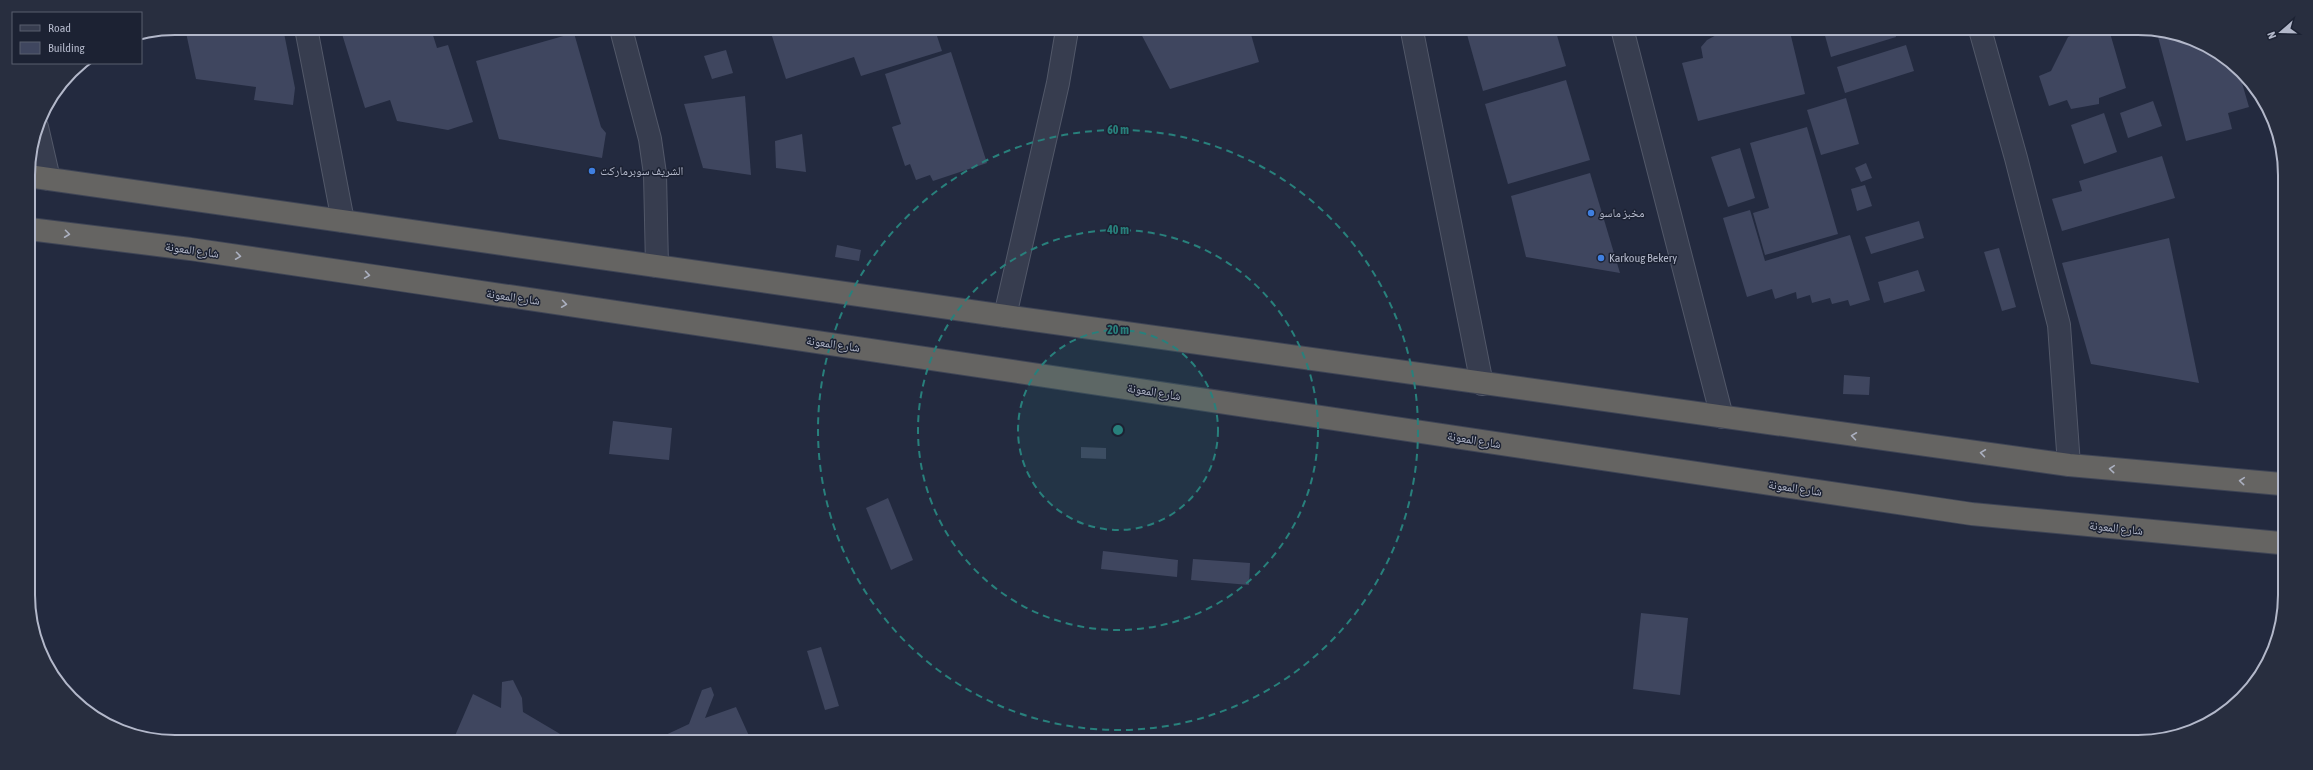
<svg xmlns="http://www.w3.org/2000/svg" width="2313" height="770" viewBox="0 0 2313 770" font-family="'Asap Condensed','Noto Naskh Arabic',sans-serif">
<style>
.building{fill:#3f465f}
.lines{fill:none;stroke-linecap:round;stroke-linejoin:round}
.minor-casing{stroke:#525869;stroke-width:24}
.trunk-casing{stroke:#3f4556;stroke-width:24}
.minor{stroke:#373d4f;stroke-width:22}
.trunk{stroke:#656462;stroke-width:22}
.oneway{stroke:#abb0c0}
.ring{fill:none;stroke:#28807c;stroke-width:2;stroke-dasharray:7 5}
.shop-dot{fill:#3f7fe0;stroke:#1c2233;stroke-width:1.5}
.labels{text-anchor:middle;stroke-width:3;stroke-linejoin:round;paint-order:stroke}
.poi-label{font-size:12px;fill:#b3b8ca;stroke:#1c2233;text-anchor:start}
.street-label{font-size:12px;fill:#b3b8ca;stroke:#1c2233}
.rim{fill:none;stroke:#b3b8ca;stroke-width:2}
.centre{fill:#28807c;stroke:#1c2233;stroke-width:2}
.ring-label{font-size:12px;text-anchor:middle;font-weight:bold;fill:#28807c;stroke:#1c2233;stroke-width:3;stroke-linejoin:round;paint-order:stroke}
</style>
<rect width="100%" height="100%" fill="#232a3f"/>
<g class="building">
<path d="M185,28H283L295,88L293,105L254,100L256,87L196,79Z"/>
<path d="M358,28L431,29L437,48L448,45L473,122L448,130L397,121L390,100L365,108L342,34Z"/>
<path d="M770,30H935L942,51L861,76L854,57L786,79Z"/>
<path d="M1139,30L1250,31L1259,62L1170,89Z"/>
<path d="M1466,31L1556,32L1566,66L1483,91Z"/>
<path d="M1722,32H1737L1746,35L1745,32H1790L1805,94L1698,121L1682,63L1703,58L1701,47L1707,40Z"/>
<path d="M1824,32H1895L1896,37L1831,57Z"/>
<path d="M574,33L601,127L606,133L602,158L499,139L476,61Z"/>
<path d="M2078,33H2110L2126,88L2099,98V104L2071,109L2067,100L2049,106L2039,76L2051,71L2068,37Z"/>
<path d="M2157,33H2176L2219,53L2248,78L2250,81L2242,83L2249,107L2228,113L2232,129L2186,141Z"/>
<path d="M1906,45L1914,71L1845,93L1837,67Z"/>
<path d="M726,50L733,73L712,79L704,56Z"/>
<path d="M951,52L987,163L933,181L930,175L916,180L910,164L905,166L892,127L901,124L885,74Z"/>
<path d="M1566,80L1590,160L1508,184L1485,104Z"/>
<path d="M745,96L751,175L703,168L684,104Z"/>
<path d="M1846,98L1859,144L1821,155L1807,110Z"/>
<path d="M2153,101L2162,126L2128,138L2120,113Z"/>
<path d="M2104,113L2117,152L2084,164L2071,125Z"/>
<path d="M1807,127L1838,234L1765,255L1753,213L1769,208L1750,143Z"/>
<path d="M802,134L806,172L776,168L775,141Z"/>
<path d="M1740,148L1755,198L1728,207L1711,157Z"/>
<path d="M2162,156L2175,198L2062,231L2052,199L2082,191L2079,181Z"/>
<path d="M1866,163L1872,178L1861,182L1855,168Z"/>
<path d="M1590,173L1620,273L1526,257L1511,196Z"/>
<path d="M1865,185L1872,206L1857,211L1851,189Z"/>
<path d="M1750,210L1765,261L1850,235L1870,300L1850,306L1848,300L1832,304L1830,298L1812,303L1810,295L1797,299L1796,292L1775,299L1772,289L1747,297L1723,218Z"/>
<path d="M1919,221L1924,238L1871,254L1865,237Z"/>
<path d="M2169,238L2199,383L2091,364L2062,263Z"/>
<path d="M837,245L861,250L859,261L835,257Z"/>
<path d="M1999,248L2016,307L2002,311L1984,252Z"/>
<path d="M1918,270L1925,291L1884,303L1878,282Z"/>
<path d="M1844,375L1870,377L1869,395L1843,394Z"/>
<path d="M613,421L672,428L669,460L609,454Z"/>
<path d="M1081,447L1106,448V459L1081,458Z"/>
<path d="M888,498L913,560L891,570L866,508Z"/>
<path d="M1103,551L1178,560L1177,577L1101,569Z"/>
<path d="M1193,559L1250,563L1249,585L1191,580Z"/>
<path d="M1641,613L1688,618L1680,695L1633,689Z"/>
<path d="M821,647L839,706L825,710L807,651Z"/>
<path d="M513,680L522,698L523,712L567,738H454L473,694L501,708L502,682Z"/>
<path d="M711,687L714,695L705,718L736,707L750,738H659L689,724L702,690Z"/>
</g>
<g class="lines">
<defs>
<g id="minor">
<path d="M306,28L343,221"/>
<path d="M621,29L650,139L655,174L657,266"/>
<path d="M1412,31L1482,384"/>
<path d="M1623,32L1722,417"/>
<path d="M1981,33L2016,158L2059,325L2069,465"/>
<path d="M37,127L49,179"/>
<path d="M1005,316L1058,83L1067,30"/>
</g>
<g id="trunk">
<path d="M28,176L1005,316L2069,465L2281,484"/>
<path d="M29,229L190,249L394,279L1972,514L2280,543"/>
</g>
</defs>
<use href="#minor" class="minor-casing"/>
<use href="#trunk" class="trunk-casing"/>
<use href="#minor" class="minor"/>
<use href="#trunk" class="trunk"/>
</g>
<defs><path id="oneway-chevron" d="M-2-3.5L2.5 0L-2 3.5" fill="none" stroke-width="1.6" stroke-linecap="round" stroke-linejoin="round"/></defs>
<g class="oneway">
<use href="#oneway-chevron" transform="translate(67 234) rotate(7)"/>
<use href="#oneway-chevron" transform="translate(238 256) rotate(8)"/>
<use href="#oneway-chevron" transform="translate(367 275) rotate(8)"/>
<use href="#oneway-chevron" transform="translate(564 304) rotate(8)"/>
<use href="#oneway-chevron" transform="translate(1854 436) rotate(-172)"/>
<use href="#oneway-chevron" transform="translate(1983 453) rotate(-172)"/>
<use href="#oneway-chevron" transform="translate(2112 469) rotate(-175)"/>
<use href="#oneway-chevron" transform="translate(2242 481) rotate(-175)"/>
</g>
<circle cx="1118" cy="430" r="100" fill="#28807c" fill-opacity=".12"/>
<g class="ring">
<circle cx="1118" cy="430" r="100"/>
<circle cx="1118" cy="430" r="200"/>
<circle cx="1118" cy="430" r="300"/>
</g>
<g class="shop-dot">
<circle cx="592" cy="171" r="4"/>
<circle cx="1591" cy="213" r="4"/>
<circle cx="1601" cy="258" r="4"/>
</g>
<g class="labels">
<g class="poi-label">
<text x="600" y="175">الشريف سوبرماركت</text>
<text x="1599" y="217">مخبز ماسو</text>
<text x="1609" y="262">Karkoug Bekery</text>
</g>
<g class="street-label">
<text transform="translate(192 250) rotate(8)" y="4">شارع المعونة</text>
<text transform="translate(513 297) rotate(8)" y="4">شارع المعونة</text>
<text transform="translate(833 344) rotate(8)" y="4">شارع المعونة</text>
<text transform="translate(1154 392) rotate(9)" y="4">شارع المعونة</text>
<text transform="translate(1474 440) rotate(9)" y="4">شارع المعونة</text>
<text transform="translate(1795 488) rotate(8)" y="4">شارع المعونة</text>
<text transform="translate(2116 528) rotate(6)" y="4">شارع المعونة</text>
</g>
</g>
<path d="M0 0H2313V770H0ZM175 35H2138A140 140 0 0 1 2278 175V595A140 140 0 0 1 2138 735H175A140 140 0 0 1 35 595V175A140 140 0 0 1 175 35Z" fill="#282e3f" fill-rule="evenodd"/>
<path class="rim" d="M175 35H2138A140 140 0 0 1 2278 175V595A140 140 0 0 1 2138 735H175A140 140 0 0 1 35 595V175A140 140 0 0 1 175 35Z"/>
<circle cx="1118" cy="430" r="6" class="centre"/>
<g class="ring-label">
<text x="1118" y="134">60 m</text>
<text x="1118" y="234">40 m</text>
<text x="1118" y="334">20 m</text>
</g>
<rect x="12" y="12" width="130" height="52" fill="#1c2233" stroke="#585e6f"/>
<rect x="20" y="25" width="20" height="6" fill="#373d4f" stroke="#585e6f"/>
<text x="48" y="32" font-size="12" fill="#b3b8ca">Road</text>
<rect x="20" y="42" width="20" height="12" fill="#3f465f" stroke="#585e6f"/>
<text x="48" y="52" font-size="12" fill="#b3b8ca">Building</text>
<g transform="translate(2281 32) rotate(250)" stroke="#1c2233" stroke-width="3" paint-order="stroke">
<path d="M0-3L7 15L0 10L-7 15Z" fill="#b3b8ca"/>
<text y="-6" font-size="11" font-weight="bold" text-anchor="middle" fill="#b3b8ca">N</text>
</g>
</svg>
